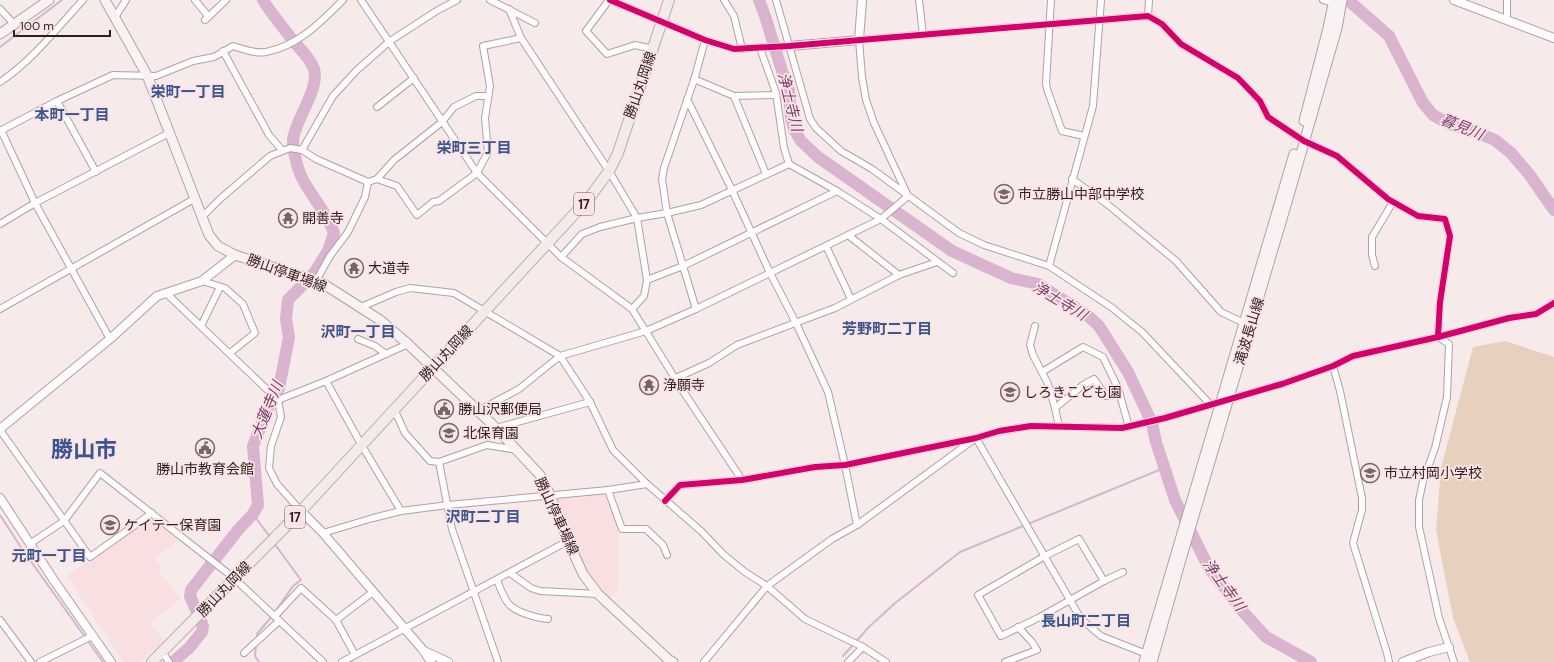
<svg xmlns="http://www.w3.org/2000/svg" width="1554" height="662" viewBox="0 0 1554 662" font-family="'DM Sans','Noto Sans JP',sans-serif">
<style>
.built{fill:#f9dfdf}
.green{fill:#e8d0bf}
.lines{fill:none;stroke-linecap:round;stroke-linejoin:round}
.stream{stroke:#d8b4cf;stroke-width:2}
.river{stroke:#d8b4cf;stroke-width:12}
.minor-casing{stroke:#aea2a2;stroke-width:8}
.tertiary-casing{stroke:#aea2a2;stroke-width:10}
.secondary-casing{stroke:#aea2a2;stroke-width:11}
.primary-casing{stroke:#bdaeab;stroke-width:12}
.minor{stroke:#fefcfc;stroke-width:6}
.tertiary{stroke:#fefcfc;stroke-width:8}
.secondary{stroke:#f8f3f2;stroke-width:9}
.primary{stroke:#f2ebe9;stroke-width:10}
.cycleway-casing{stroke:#fce4e4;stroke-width:8}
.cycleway{stroke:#d6006c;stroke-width:6}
.labels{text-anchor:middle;stroke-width:3.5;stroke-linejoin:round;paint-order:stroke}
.shield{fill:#fce4e4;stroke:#6b5a5b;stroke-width:1}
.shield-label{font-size:13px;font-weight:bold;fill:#2d1f20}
.street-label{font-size:14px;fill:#2d1f20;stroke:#fce4e4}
.poi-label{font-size:14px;fill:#2d1f20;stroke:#fce4e4;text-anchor:start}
.neighbourhood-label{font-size:15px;font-weight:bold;fill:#38568f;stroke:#fce4e4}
.water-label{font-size:15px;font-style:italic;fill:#783f72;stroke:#fce4e4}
.town-label{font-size:22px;font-weight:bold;fill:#38568f;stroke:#fce4e4}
</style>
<rect width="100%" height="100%" fill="#f6eaea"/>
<g class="built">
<path d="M603,493L617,522L618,529V590L609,598L596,585L585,568L555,497Z"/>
<path d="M151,518L178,540L155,558L161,567L158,570L181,599L150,623L164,641L140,662H124L67,576Z"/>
</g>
<path class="green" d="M1505,341L1554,357V662H1470L1453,618L1436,530L1441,468L1473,347Z"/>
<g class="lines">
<g class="stream">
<path d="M0,47L62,0"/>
<path d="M253,514L270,537"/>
<path d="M0,515L22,549L103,662"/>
<path d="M274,543L301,580L293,586L275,612"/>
<path d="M257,638V634L272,616"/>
<path d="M256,644L255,656L259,662"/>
<path d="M843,656L869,627L894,604L960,552L1164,468"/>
</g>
<g class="river">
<path d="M759,0L765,16L783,74L789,89L791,118L794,129L801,141L818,157L952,251L1011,278L1038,284L1087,315L1099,326L1128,372L1152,423L1156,442L1175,500L1209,568L1245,614L1266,637L1311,662"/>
<path d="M1348,0L1389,36L1423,103L1433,115L1451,125L1468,129L1495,140L1511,153L1529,174L1554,210"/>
<path d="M173,662L189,648L202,632L203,626L190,596L191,590L238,530L253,514L258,505L253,446L268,408L279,388L289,337L286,319L288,300L315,272L328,251L334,233C325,206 301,188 296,160C294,154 293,145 293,139C296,118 320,89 314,69C310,58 301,50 294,42C284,28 272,15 263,0"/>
</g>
<defs>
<g id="minor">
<path d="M195,0L208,16"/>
<path d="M361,0L477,173L561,257L632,309L681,388L742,480"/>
<path d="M490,0L535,23"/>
<path d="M609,0L586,31L607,54L635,45L653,49"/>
<path d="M610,0L705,40L734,49L789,46"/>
<path d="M724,0L734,16L742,49"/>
<path d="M776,0L810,119L816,128L841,151L872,169L959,233L984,245L1049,266L1111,307L1142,332L1210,404"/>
<path d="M919,0L923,35"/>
<path d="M1051,0L1046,83L1047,89L1062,131L1084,136"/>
<path d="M1323,0L1336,4"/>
<path d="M1507,0V20"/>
<path d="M0,9L14,24"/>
<path d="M509,9L521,38L609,171L637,218L647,280"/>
<path d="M1148,16L1149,0"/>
<path d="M115,17L126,0"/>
<path d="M205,20L226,0"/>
<path d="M760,48L776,93L784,148L789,164L837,191L881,219L953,273"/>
<path d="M223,51L269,135L282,150"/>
<path d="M694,79L734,96L766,174"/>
<path d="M0,82C32,61 57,28 83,0"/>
<path d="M734,96L776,95"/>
<path d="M687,99L732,190L770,273L796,323L828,392L845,465L857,525"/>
<path d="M57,101L96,172"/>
<path d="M377,107L414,78"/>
<path d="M1,130L35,203L110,339"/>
<path d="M0,131L57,101L113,75L156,76L193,61L214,57L233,46C243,49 255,54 266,52C298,46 321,22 343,0"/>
<path d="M302,150L333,96L357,70L390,41L438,10L457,0"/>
<path d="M377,179L397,186L417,215L433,202L439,201L477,173L488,152L485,118L490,86L483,46L521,38"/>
<path d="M1072,179L1107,204L1176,261L1221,312L1244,323"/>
<path d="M908,196L874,123L866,100L862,77L859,40L1148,16L1162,24L1181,44L1238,78L1260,101L1268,117L1304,141L1337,156L1388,199L1418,216L1445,219L1450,236L1440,302L1438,337"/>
<path d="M201,218L220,199L270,156L290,148L302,150L316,159L368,182L377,179L394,160L442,122L454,107L476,96H488"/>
<path d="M0,224L35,203L169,133"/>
<path d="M848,235L899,275"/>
<path d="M826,246L851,299"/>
<path d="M561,257L582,234L600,227L637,218L667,213L701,205L789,164"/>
<path d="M1049,266L1093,106L1101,0"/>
<path d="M1375,266L1372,255V237L1393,202"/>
<path d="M202,281L225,288L243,304L255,333L230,353"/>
<path d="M316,281L330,256L348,232L365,197L368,182"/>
<path d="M166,293L278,400L281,417L271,446L269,468L277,484L301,511"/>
<path d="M361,307L396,292L410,288L454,293L560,356L590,402L613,450L647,484L701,531L724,555L745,572L767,586L805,619L863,647L886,662"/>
<path d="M0,309L194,199"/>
<path d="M632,309L644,296L647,280L683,266L837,191"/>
<path d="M696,309L667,213L662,179L664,168L695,77L705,40"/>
<path d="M201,326L220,287"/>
<path d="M1035,326L1030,345L1033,355L1048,384L1055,408L1059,426"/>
<path d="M1438,337L1449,344L1447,397L1435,448L1423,481L1419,500V527L1439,618L1454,662"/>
<path d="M358,339L375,346L386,354"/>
<path d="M1333,366L1340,391L1362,498V510L1353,543L1387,653L1389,662"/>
<path d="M1042,372L1083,347L1103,357L1118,388L1129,427"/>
<path d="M676,378L709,363L737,345L835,308L899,275L937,262"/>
<path d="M326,381L361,444L401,511"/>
<path d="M278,400L326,381L408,344"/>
<path d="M1055,408L1083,385L1094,379L1106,396L1118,388"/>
<path d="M394,409L405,433L430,461L439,462"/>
<path d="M478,411L519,389L560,356L646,331L696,309L881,219L908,196"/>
<path d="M496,428L590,402"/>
<path d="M0,430L90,557L152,513"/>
<path d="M976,438L1081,619L1101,636L1149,655"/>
<path d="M608,490L622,529H646L663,545L667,555"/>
<path d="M665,501L680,485L742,480L815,467L845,465L976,438L999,431L1031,426L1122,428L1165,418L1282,384L1333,366L1353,356L1438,337L1509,318L1536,314L1554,303"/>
<path d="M323,533L373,518L401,511L448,505L608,490L647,484"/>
<path d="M1079,539L1104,581L1038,618L1001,636L978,595L1045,556Z"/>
<path d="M31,543L64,521L100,473L234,578L323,662"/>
<path d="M510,573L531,588L540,591L598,594"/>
<path d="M497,580C500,587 503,597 508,603C514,612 537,618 548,619"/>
<path d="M1104,581L1123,572"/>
<path d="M275,616L301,588L336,620L355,655"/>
<path d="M0,620L31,662"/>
<path d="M336,620L373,592"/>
<path d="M162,652L169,662"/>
<path d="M244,653L279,621"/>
<path d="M40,662L92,636"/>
<path d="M342,662L568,541"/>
<path d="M498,662L452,529L439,462L487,445L517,450"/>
<path d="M704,662L767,586L832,539L857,525L973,440"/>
<path d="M848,662L863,647"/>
<path d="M1005,662L1037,650L1032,642L1018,627"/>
</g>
<g id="tertiary">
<path d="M1454,0L1554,38"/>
<path d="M789,46L859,40L862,0"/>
<path d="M0,429L110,339L157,296L202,281L235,255"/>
<path d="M0,498L55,582L111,662"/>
<path d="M301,511L323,533L423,650L431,662"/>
<path d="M424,651L448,662"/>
<path d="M1403,662L1429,652L1449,647"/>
</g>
<g id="secondary">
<path d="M105,0L147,75L209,235L218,246L235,255L322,283L380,320L408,344L496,428L540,475L550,495L568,541L583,574L598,594L655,647L669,660L673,662"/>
<path d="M0,34L49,0"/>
<path d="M1304,121L1328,28L1334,0"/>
<path d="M1144,662L1294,154"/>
<path d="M1152,662L1182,556L1287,202L1337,28L1342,0"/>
</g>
<path id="primary" d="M152,662L301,511L590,197L609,171L618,153L669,0"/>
</defs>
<use href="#minor" class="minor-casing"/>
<use href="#tertiary" class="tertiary-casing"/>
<use href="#secondary" class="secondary-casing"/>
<use href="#primary" class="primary-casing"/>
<use href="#minor" class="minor"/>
<use href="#tertiary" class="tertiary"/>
<use href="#secondary" class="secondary"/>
<use href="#primary" class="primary"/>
<defs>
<g id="cycleway">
<path d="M610,0L705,40L734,49L789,46L1148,16L1162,24L1181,44L1238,78L1260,101L1268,117L1304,141L1337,156L1388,199L1418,216L1445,219L1450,236L1440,302L1438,337"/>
<path d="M665,501L680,485L742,480L815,467L845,465L976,438L999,431L1031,426L1122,428L1165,418L1282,384L1333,366L1353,356L1438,337L1509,318L1536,314L1554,303"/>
</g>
</defs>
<use href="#cycleway" class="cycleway-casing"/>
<use href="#cycleway" class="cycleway"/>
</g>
<defs>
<symbol id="school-ring" viewBox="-11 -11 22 22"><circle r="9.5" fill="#fce4e4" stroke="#736667" stroke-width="1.5"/><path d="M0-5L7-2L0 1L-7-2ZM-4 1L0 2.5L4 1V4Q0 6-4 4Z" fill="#736667"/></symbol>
<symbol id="temple-ring" viewBox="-11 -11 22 22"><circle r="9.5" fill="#fce4e4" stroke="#736667" stroke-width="1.5"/><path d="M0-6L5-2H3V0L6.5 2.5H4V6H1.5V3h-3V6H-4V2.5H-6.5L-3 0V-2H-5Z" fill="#736667"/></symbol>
<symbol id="civic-ring" viewBox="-11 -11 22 22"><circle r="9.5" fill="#fce4e4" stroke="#736667" stroke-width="1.5"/><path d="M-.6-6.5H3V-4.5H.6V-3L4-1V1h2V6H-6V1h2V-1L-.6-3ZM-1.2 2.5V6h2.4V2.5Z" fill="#736667"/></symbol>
</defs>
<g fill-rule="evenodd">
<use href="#school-ring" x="993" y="183" width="22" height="22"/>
<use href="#temple-ring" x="277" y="207" width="22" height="22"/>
<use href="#temple-ring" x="343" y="257" width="22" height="22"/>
<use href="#temple-ring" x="638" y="374" width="22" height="22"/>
<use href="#school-ring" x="999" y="381" width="22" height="22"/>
<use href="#civic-ring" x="433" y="398" width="22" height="22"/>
<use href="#school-ring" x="438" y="422" width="22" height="22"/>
<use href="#civic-ring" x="194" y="437" width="22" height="22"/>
<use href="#school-ring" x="1359" y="462" width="22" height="22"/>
<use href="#school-ring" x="99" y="514" width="22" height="22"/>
</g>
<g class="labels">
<g class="shield">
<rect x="574" y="193" width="20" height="22" rx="3"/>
<rect x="285" y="506" width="20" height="22" rx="3"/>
</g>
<g class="shield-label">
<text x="584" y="209">17</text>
<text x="295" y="522">17</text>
</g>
<g class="street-label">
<text transform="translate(640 85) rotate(-71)" y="5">勝山丸岡線</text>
<text transform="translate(287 273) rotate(20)" y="5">勝山停車場線</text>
<text transform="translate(1249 331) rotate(-73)" y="5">滝波長山線</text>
<text transform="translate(446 353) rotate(-47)" y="5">勝山丸岡線</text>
<text transform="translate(557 516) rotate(65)" y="5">勝山停車場線</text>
<text transform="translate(224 589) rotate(-46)" y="5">勝山丸岡線</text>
</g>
<g class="poi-label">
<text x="1018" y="199">市立勝山中部中学校</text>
<text x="302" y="223">開善寺</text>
<text x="368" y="273">大道寺</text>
<text x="663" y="390">浄願寺</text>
<text x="1024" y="397">しろきこども園</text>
<text x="458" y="414">勝山沢郵便局</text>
<text x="463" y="438">北保育園</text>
<text x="205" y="474" text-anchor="middle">勝山市教育会館</text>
<text x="1384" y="478">市立村岡小学校</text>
<text x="124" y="530">ケイテー保育園</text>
</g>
<g class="neighbourhood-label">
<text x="188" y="97">栄町一丁目</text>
<text x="72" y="120">本町一丁目</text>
<text x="474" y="153">栄町三丁目</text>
<text x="887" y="334">芳野町二丁目</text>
<text x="358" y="337">沢町一丁目</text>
<text x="483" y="522">沢町二丁目</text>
<text x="49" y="561">元町一丁目</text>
<text x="1086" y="626">長山町二丁目</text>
</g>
<g class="water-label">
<text transform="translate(790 102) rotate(76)" y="5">浄土寺川</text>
<text transform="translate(1462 127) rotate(22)" y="5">暮見川</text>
<text transform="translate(1060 301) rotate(31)" y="5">浄土寺川</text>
<text transform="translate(267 410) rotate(-68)" y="5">大蓮寺川</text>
<text transform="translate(1224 585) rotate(54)" y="5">浄土寺川</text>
</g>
<g class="town-label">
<text x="84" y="457">勝山市</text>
</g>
</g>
<path d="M14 30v6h96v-6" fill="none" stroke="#2d1f20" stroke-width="2"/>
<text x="20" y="30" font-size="12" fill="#2d1f20" stroke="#fce4e4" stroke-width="3" paint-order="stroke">100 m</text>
</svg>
